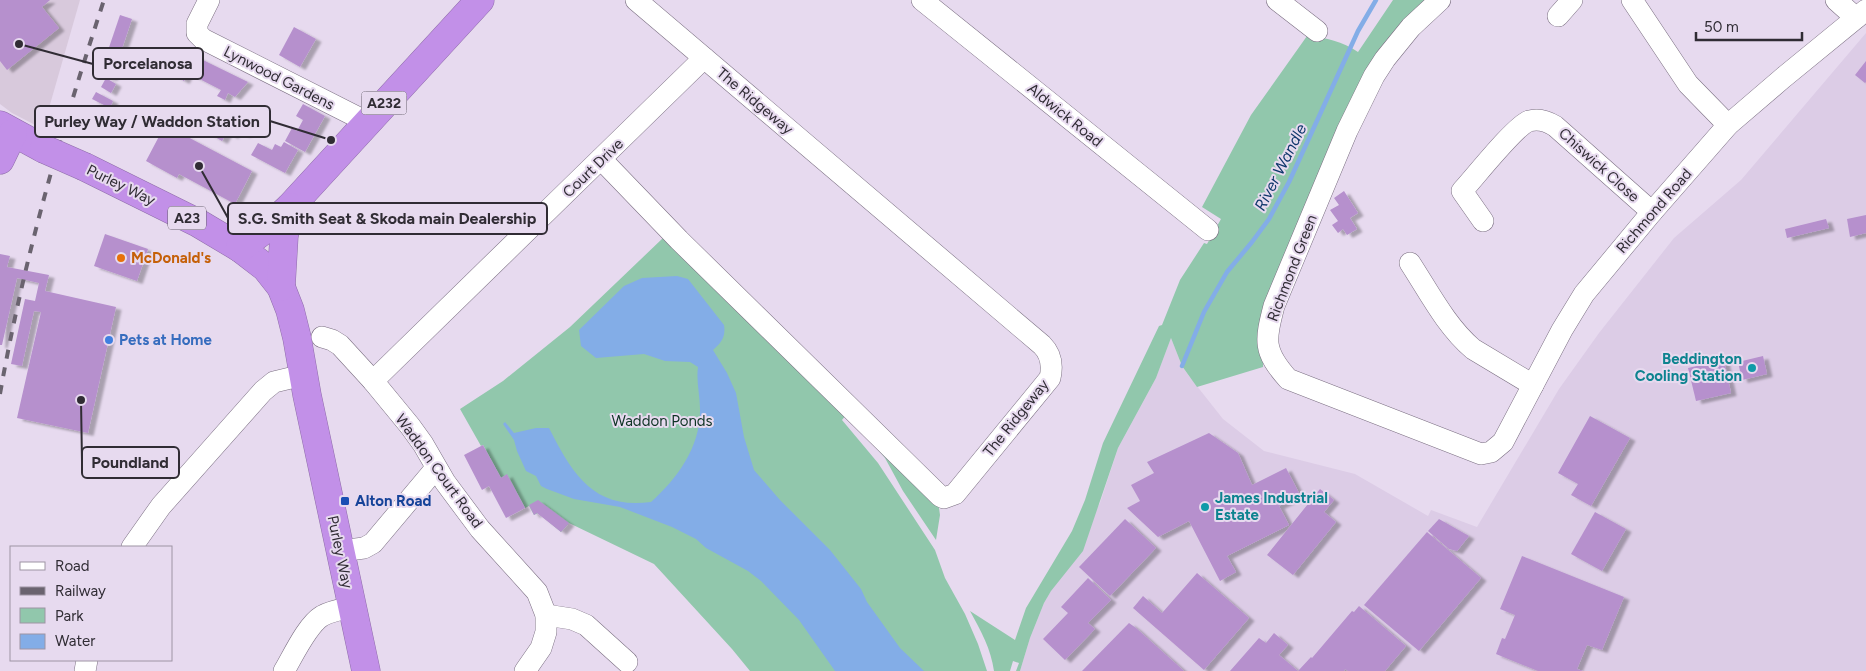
<svg xmlns="http://www.w3.org/2000/svg" width="1866" height="671" viewBox="0 0 1866 671" font-family="Figtree,sans-serif">
<style>
.commercial{fill:#d8c9dc}
.built{fill:#dccce6}
.green{fill:#91c7ac}
.water{fill:#83ade7}
.lines{fill:none;stroke-linecap:round;stroke-linejoin:round}
.stream{stroke:#83ade7;stroke-width:4.5}
.building{fill:#b690cd;filter:url(#shadow)}
.minor-casing{stroke:#7b6f82;stroke-width:22}
.highway-casing{stroke:#8f6da9;stroke-width:29}
.minor{stroke:#fff;stroke-width:21}
.highway{stroke:#c290e8;stroke-width:28}
.rail{stroke:#6a636f;stroke-width:4;stroke-dasharray:9 9;stroke-linecap:butt}
.highway-bridge-casing{stroke:#8f6da9;stroke-width:29;stroke-linecap:butt}
.highway-bridge{stroke:#c290e8;stroke-width:28}
.food-dot{fill:#e8710a;stroke:#e7daef;stroke-width:2}
.shop-dot{fill:#3f7fe0;stroke:#e7daef;stroke-width:2}
.culture-dot{fill:#0f9aa8;stroke:#e7daef;stroke-width:2}
.transit-dot{fill:#1a4fb4;stroke:#e7daef;stroke-width:2}
.labels{text-anchor:middle;stroke-width:4;stroke-linejoin:round;paint-order:stroke}
.shield{fill:#e7daef;stroke:#67606c;stroke-width:1}
.shield-label{font-size:14px;font-weight:bold;fill:#302c34}
.street-label{font-size:15px;fill:#302c34;stroke:#e7daef}
.food-label{font-size:15px;font-weight:bold;fill:#c56008;stroke:#e7daef;text-anchor:start}
.shop-label{font-size:15px;font-weight:bold;fill:#366cbe;stroke:#e7daef;text-anchor:start}
.culture-label{font-size:15px;font-weight:bold;fill:#0d838f;stroke:#e7daef;text-anchor:end}
.park-label{font-size:15px;fill:#0e3324;stroke:#e7daef}
.transit-label{font-size:15px;font-weight:bold;fill:#164399;stroke:#e7daef;text-anchor:start}
.water-label{font-size:16px;font-style:italic;fill:#0f376b;stroke:#e7daef}
.leader{fill:none;stroke:#302c34;stroke-width:2}
.callout-dot{fill:#302c34;stroke:#e7daef;stroke-width:2}
.callout{fill:#e7daef;stroke:#302c34;stroke-width:2}
.callout-label{font-size:16px;text-anchor:middle;font-weight:bold;fill:#302c34}
</style>
<defs>
<filter id="shadow"><feDropShadow dx="5.5" dy="3" stdDeviation="1" flood-color="#0004"/></filter>
</defs>
<rect width="100%" height="100%" fill="#e7daef"/>
<path class="commercial" d="M0,0H80L43,129L12,113L0,104Z"/>
<path class="built" d="M1866,33V671H1020L1030,638L1044,603L1100,503L1118,448L1156,378L1171,338L1182,366L1189,376L1223,419L1264,451L1355,474L1428,516L1431,510L1477,527L1559,389L1599,333L1674,238L1741,180Z"/>
<g class="green">
<path d="M1393,0H1435L1380,61L1264,329L1263,367L1197,387L1182,366L1171,338L1156,378L1118,448L1083,551L1051,591L1044,603L1030,638L1020,671H1016L1019,663L1013,661L1010,671H994C991,649 981,631 970,611L1015,640L1026,608L1072,531L1085,500L1103,443L1159,326L1162,325L1180,280L1204,243L1207,244L1221,219L1202,207L1251,115L1307,36C1327,38 1342,41 1358,52Z"/>
<path d="M663,238L846,415L842,420L878,463L935,550L945,578L965,614L978,644L987,671H750L732,649L654,564L569,523L561,532L538,513L534,515L529,506L525,508L507,475L501,478L483,445L481,446L460,409L503,381L570,327Z"/>
<path d="M858,427L938,501L940,515L936,540L903,491L885,458Z"/>
</g>
<path class="water" d="M677,276L688,279L724,325C726,337 721,343 713,350L727,373L736,393L744,437L754,470L780,500L830,550L861,589L867,602L900,648L924,671H835L799,620L761,581L748,571L706,548L696,539L672,527L620,507L574,499L547,489L541,486L536,476L526,471L517,451L514,440L503,424L505,422L514,433L536,428H549C572,473 593,510 651,502C677,479 701,446 700,409C700,395 696,381 698,367L690,362L665,361L644,354L596,358L581,346L579,330L624,286L642,278Z"/>
<g class="lines">
<path class="stream" d="M1182,366L1204,312L1227,272L1252,242L1269,219L1289,182L1358,31L1376,0"/>
</g>
<g class="building">
<path d="M0,0H50L42,7L59,28L7,70L0,61Z"/>
<path d="M120,15L132,19L112,78L100,74Z"/>
<path d="M294,27L316,39L300,67L279,55Z"/>
<path d="M186,51L207,62L248,82L235,97L228,93L225,100L217,96L221,90L188,73L184,81L174,75Z"/>
<path d="M1866,61V82L1865,83L1855,75Z"/>
<path d="M106,78L116,84L111,93L101,87Z"/>
<path d="M96,92L113,101L110,108L92,99Z"/>
<path d="M303,104L325,116L305,152L285,141L292,128L297,131L303,120L296,116Z"/>
<path d="M243,105L254,111L249,122L252,124L245,135L236,130L233,136L227,133L222,141L203,130L215,119L229,126Z"/>
<path d="M165,125L252,171L235,204L179,174L177,178L146,161Z"/>
<path d="M284,142L298,150L285,173L251,155L258,143L272,150L275,144L281,147Z"/>
<path d="M1344,191L1358,213L1350,218L1357,229L1347,235L1343,229L1338,233L1332,225L1338,221L1330,210L1339,205L1334,198Z"/>
<path d="M1866,215V233L1850,237L1847,219Z"/>
<path d="M1826,219L1829,228L1787,238L1785,229Z"/>
<path d="M105,234L148,249L137,281L94,266Z"/>
<path d="M0,254L10,256L7,267L49,275L45,291L116,307L88,433L17,418L41,312L34,311L22,366L11,364L25,299L35,301L39,283L17,278L2,345H0Z"/>
<path d="M1763,356L1767,374L1742,380L1738,362Z"/>
<path d="M1724,360L1731,393L1696,401L1688,368Z"/>
<path d="M1590,416L1630,438L1591,506L1571,495L1578,484L1558,473Z"/>
<path d="M1209,433L1238,453L1252,485L1286,468L1300,495L1279,506L1289,525L1227,556L1236,572L1220,581L1189,521L1158,537L1127,508L1140,501L1131,485L1154,473L1147,462Z"/>
<path d="M483,445L501,478L507,474L525,508L506,518L489,486L482,490L464,455Z"/>
<path d="M1320,489L1334,500L1324,512L1336,522L1293,575L1267,555Z"/>
<path d="M538,500L569,523L561,532L537,513L534,515L529,505Z"/>
<path d="M1595,512L1626,529L1602,571L1571,554Z"/>
<path d="M1125,519L1156,548L1110,596L1079,567Z"/>
<path d="M1439,519L1469,536L1457,551L1449,549L1428,531Z"/>
<path d="M1427,532L1481,578L1419,651L1364,605Z"/>
<path d="M1522,556L1624,597L1602,650L1587,645L1577,669L1583,671H1538L1496,654L1502,638L1505,639L1515,615L1500,609Z"/>
<path d="M1197,573L1249,618L1204,670L1133,608L1143,596L1162,613Z"/>
<path d="M1088,578L1111,600L1088,623L1095,629L1065,660L1043,639L1068,613L1061,607Z"/>
<path d="M1359,606L1406,646L1385,671H1348L1345,669L1344,671H1230L1259,638L1266,643L1274,633L1288,645L1279,655L1298,671L1311,657L1312,658L1352,611L1354,612Z"/>
<path d="M1129,623L1136,628L1184,671H1082Z"/>
</g>
<g class="lines">
<defs>
<g id="minor">
<path d="M209,0L197,24V33L203,39L367,122"/>
<path d="M922,0L1208,230"/>
<path d="M1277,0L1317,31"/>
<path d="M1440,0L1411,27L1385,59L1374,76L1347,131L1274,306C1265,341 1263,351 1288,379L1481,454L1491,452L1503,442L1562,330L1584,294L1652,212L1728,125L1784,77L1866,10"/>
<path d="M1632,0L1688,84L1728,125"/>
<path d="M1836,0L1856,18"/>
<path d="M1558,16L1572,0"/>
<path d="M601,159L679,240L940,496L944,498L955,494L1050,378C1053,365 1051,354 1042,345L636,0"/>
<path d="M1483,221L1462,191C1475,177 1515,126 1529,121C1539,118 1547,121 1555,126L1652,212"/>
<path d="M1410,263C1429,292 1446,326 1473,349L1533,385"/>
<path d="M322,337L332,340L340,345L373,381L410,426L423,444L445,482L480,529L537,592L546,615V632L541,648L525,671"/>
<path d="M373,381L704,58"/>
<path d="M132,547L161,506L263,391L274,382L303,375"/>
<path d="M340,551L364,548L373,543L436,468"/>
<path d="M546,615L572,619L586,625L627,662"/>
<path d="M85,671L87,660"/>
<path d="M284,671C293,656 307,625 322,616C331,611 342,609 352,607"/>
</g>
<g id="highway">
<path d="M0,125L44,149"/>
<path d="M0,160L13,133"/>
<path d="M85,167L198,223L240,248L266,268L281,287L290,310L297,338L307,395L366,671"/>
<path d="M240,248L268,227L290,207L480,0"/>
<path d="M281,287L284,236L290,207"/>
</g>
</defs>
<use href="#minor" class="minor-casing"/>
<use href="#highway" class="highway-casing"/>
<use href="#minor" class="minor"/>
<use href="#highway" class="highway"/>
<path class="rail" d="M0,394C24,258 61,131 104,0"/>
<defs>
<path id="highway-bridge" d="M44,149L85,167"/>
</defs>
<use href="#highway-bridge" class="highway-bridge-casing"/>
<use href="#highway-bridge" class="highway-bridge"/>
</g>
<circle class="food-dot" cx="121" cy="258" r="5"/>
<circle class="shop-dot" cx="109" cy="340" r="5"/>
<g class="culture-dot">
<circle cx="1752" cy="368" r="5"/>
<circle cx="1205" cy="507" r="5"/>
</g>
<rect class="transit-dot" x="340" y="496" width="10" height="10" rx="2.5"/>
<g class="labels">
<g class="shield">
<rect x="361.5" y="91.5" width="45" height="23" rx="4"/>
<rect x="168" y="206.5" width="38" height="23" rx="4"/>
</g>
<g class="shield-label">
<text x="384" y="108">A232</text>
<text x="187" y="223">A23</text>
</g>
<g class="street-label">
<text transform="translate(279 78) rotate(27)" y="5">Lynwood Gardens</text>
<text transform="translate(755 101) rotate(40)" y="5">The Ridgeway</text>
<text transform="translate(1065 115) rotate(39)" y="5">Aldwick Road</text>
<text transform="translate(1599 165) rotate(42)" y="5">Chiswick Close</text>
<text transform="translate(593 168) rotate(-44)" y="5">Court Drive</text>
<text transform="translate(121 185) rotate(26)" y="5">Purley Way</text>
<text transform="translate(1654 211) rotate(-49)" y="5">Richmond Road</text>
<text transform="translate(1292 268) rotate(-69)" y="5">Richmond Green</text>
<text transform="translate(1016 418) rotate(-51)" y="5">The Ridgeway</text>
<text transform="translate(439 471) rotate(54)" y="5">Waddon Court Road</text>
<text transform="translate(340 552) rotate(78)" y="5">Purley Way</text>
</g>
<g class="food-label">
<text x="131" y="263">McDonald's</text>
</g>
<g class="shop-label">
<text x="119" y="345">Pets at Home</text>
</g>
<g class="culture-label">
<text x="1742" y="364">Beddington<tspan x="1742" dy="17">Cooling Station</tspan></text>
<text x="1215" y="503" text-anchor="start">James Industrial<tspan x="1215" dy="17">Estate</tspan></text>
</g>
<g class="park-label">
<text x="662" y="426">Waddon Ponds</text>
</g>
<g class="transit-label">
<text x="355" y="506">Alton Road</text>
</g>
<g class="water-label">
<text transform="translate(1280 167) rotate(-63)" y="6">River Wandle</text>
</g>
</g>
<path class="leader" d="M19 44L93 64M331 140L270 121M199 166L228 218M81 400L82 462"/>
<g class="callout-dot">
<circle cx="19" cy="44" r="5"/>
<circle cx="331" cy="140" r="5"/>
<circle cx="199" cy="166" r="5"/>
<circle cx="81" cy="400" r="5"/>
</g>
<g class="callout">
<rect x="93" y="48" width="110" height="31" rx="5"/>
<rect x="35" y="106" width="235" height="31" rx="5"/>
<rect x="228" y="203" width="319" height="31" rx="5"/>
<rect x="82" y="447" width="97" height="31" rx="5"/>
</g>
<g class="callout-label">
<text x="148" y="69">Porcelanosa</text>
<text x="152" y="127">Purley Way / Waddon Station</text>
<text x="387" y="224">S.G. Smith Seat &amp; Skoda main Dealership</text>
<text x="130" y="468">Poundland</text>
</g>
<rect x="10" y="546" width="162" height="115" fill="#e7daef" stroke="#9e94a4"/>
<rect x="20" y="562" width="25" height="8" fill="#ffffff" stroke="#9e94a4"/>
<text x="55" y="571" font-size="15" fill="#302c34">Road</text>
<rect x="20" y="587" width="25" height="8" fill="#6a636f" stroke="#9e94a4"/>
<text x="55" y="596" font-size="15" fill="#302c34">Railway</text>
<rect x="20" y="608" width="25" height="15" fill="#91c7ac" stroke="#9e94a4"/>
<text x="55" y="621" font-size="15" fill="#302c34">Park</text>
<rect x="20" y="634" width="25" height="15" fill="#83ade7" stroke="#9e94a4"/>
<text x="55" y="646" font-size="15" fill="#302c34">Water</text>
<path d="M1696 32v8h106v-8" fill="none" stroke="#302c34" stroke-width="2.5"/>
<text x="1704" y="32" font-size="15" fill="#302c34" stroke="#e7daef" stroke-width="4" paint-order="stroke">50 m</text>
</svg>
